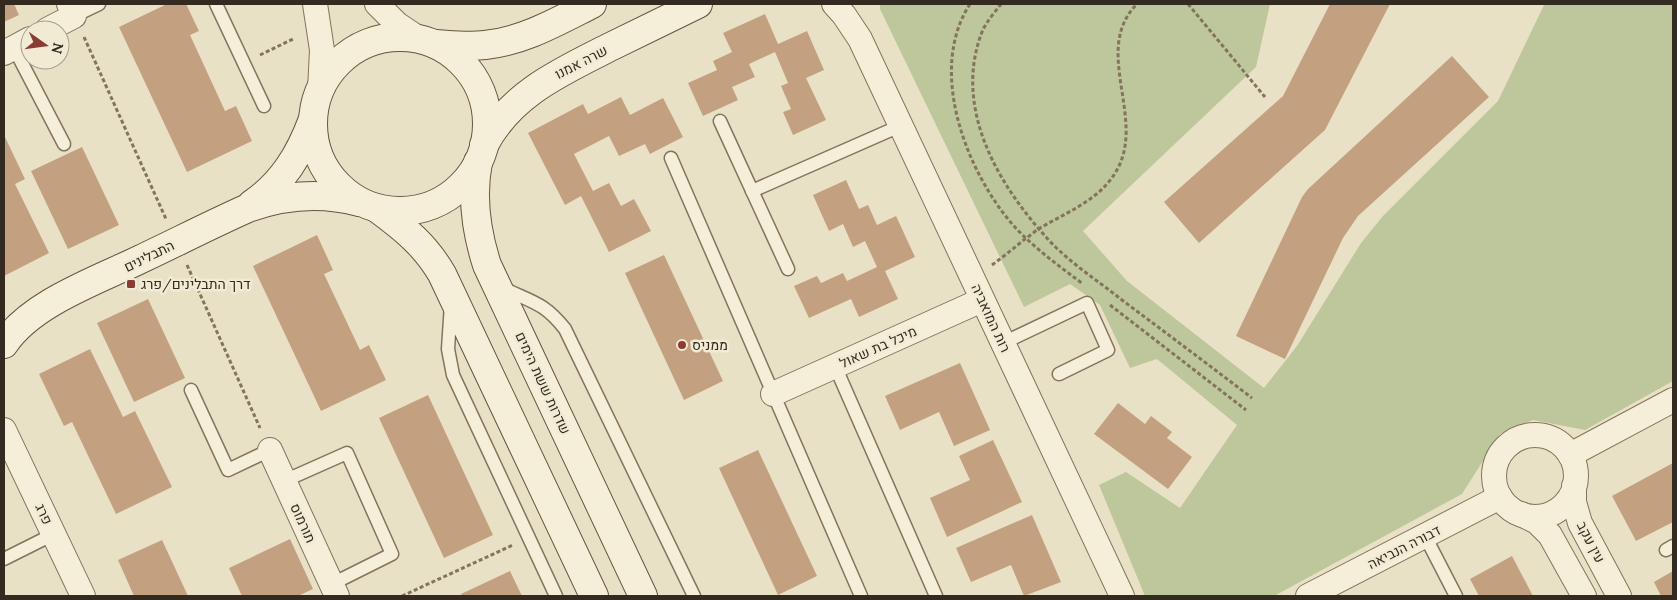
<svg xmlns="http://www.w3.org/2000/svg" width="1677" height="600" viewBox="0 0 1677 600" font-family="Lora,Heebo,serif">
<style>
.green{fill:#bec69b}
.building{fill:#c3a180}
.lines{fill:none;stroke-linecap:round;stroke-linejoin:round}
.lane-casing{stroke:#82745d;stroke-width:15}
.street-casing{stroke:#82745d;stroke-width:26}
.secondary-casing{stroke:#645541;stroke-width:30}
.path{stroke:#82745d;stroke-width:3;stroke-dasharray:4 2.5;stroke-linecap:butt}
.lane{stroke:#f5eed8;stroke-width:12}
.street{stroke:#f5eed8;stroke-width:24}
.secondary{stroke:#f5eed8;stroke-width:28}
.poi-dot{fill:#8b3a34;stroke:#f1ebd4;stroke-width:2}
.labels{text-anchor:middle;stroke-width:5;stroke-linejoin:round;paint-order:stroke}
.street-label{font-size:14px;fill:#342b20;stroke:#f1ebd4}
.poi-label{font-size:14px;fill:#342b20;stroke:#f1ebd4;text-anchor:start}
</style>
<rect width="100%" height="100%" fill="#e9e1c6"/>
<path class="green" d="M880,4H1270L1256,67L1083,231L1127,281L1264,388L1297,346L1361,243L1383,216L1498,101L1544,5L1542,4H1673V381L1585,430L1533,420L1500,434L1462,494L1274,596H1145L1099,485L1126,472L1180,508L1237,425L1157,359L1130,368L1100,305L1070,284L1024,307L880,9Z"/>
<g class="building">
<path d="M4,4H14L19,15L4,22Z"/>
<path d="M167,4H186L199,31L190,35L225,111L236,106L252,141L187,172L119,27Z"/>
<path d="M1330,4H1390L1325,130L1199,243L1164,202L1283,96Z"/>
<path d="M765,14L778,44L807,31L824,70L806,78L826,120L793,135L783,112L791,109L781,86L788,83L775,52L749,64L755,77L732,87L738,100L703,116L688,83L717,70L713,61L732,52L723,33Z"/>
<path d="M1452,56L1489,97L1358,216L1343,238L1285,359L1236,336L1302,197L1308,189Z"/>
<path d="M621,97L630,115L663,98L683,137L650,154L645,144L619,156L609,136L574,154L593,191L609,183L621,206L634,199L651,231L609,252L581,196L565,205L528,133L583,104L588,114Z"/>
<path d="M4,135L25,179L15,184L49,253L4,276Z"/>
<path d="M82,147L119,225L68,249L31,171Z"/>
<path d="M846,180L859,209L868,205L877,225L896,216L915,257L885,271L898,299L859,317L851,299L809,318L794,286L817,276L821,283L843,273L847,281L877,267L865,241L853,247L843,224L829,231L813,195Z"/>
<path d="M317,235L333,270L324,274L360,350L369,345L386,380L321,411L253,266Z"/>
<path d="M664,255L723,381L684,400L625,273Z"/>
<path d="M148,299L185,378L134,402L97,323Z"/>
<path d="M90,349L123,417L135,411L172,487L116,514L72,422L64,426L39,374Z"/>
<path d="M960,363L990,430L954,446L939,412L900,430L885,396Z"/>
<path d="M428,395L493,535L444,558L379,418Z"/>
<path d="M1118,403L1145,424L1151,416L1172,432L1167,438L1192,457L1168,489L1094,434Z"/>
<path d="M993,440L1022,502L947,537L930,498L970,480L959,456Z"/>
<path d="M758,450L817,576L778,595L719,468Z"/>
<path d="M1673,463V522L1636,541L1612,496Z"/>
<path d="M1032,515L1061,582L1024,596L1011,565L971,582L956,548Z"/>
<path d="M290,539L313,589L298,596H242L229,568Z"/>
<path d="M162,540L188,596H134L118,560Z"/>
<path d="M1512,556L1533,596H1479L1470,579Z"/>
<path d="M510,571L522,596H462L461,594Z"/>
<path d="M1673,571V596H1661L1654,582Z"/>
</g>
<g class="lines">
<defs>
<g id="lane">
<path d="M216,4L264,106"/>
<path d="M74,16L99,4"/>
<path d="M14,48L64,144"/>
<path d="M720,121L788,269"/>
<path d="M671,158L861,596"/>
<path d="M752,191L900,126"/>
<path d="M501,287C530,302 543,301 565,329L694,596"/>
<path d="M451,304L448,349L453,375L556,596"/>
<path d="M1003,343L1087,303L1108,350L1059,374"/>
<path d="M835,366L936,596"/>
<path d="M191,390L228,470L270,450"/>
<path d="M284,481L347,453L392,554L332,584"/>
<path d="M1425,536L1456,596"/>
<path d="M1666,550L1673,546"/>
<path d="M4,559L54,534"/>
</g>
<g id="street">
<path d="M315,4L322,50L320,90"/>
<path d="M377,4L397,24L421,40"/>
<path d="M834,4L844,15L860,39L1122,596"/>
<path d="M47,30L74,16L69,4"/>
<path d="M4,53L30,39"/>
<path d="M773,394L982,300"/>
<path d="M4,430L83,596"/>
<circle cx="1535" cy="476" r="41"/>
<path d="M270,450L337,596"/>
<path d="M1570,455L1673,400"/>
<path d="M1574,486V502L1580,523L1619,596"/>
<path d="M1521,514L1537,522L1550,535L1584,596"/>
<path d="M1308,596L1500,497"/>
</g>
<g id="secondary">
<circle cx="400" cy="124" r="87"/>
<path d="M435,44C452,45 468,47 485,45C524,41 558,21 592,4"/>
<path d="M484,145C511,93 563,71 612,46C641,32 669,18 698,4"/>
<path d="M478,162C471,198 476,231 487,265L643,596"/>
<path d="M252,204C283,183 300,154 313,119"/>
<path d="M378,209C405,229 425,245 442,274L594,596"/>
<path d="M4,344C31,303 98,280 141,259C177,242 212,224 248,208C284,195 322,192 359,202"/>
</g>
</defs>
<use href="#lane" class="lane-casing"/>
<use href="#street" class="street-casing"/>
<use href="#secondary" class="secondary-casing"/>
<g class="path">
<path d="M970,4C927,70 966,171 1013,225C1034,248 1059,266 1083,284"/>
<path d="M1001,4C995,12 986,22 982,32C953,107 997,183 1046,237C1068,262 1097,280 1122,300C1166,333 1209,365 1252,398"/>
<path d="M1188,4L1265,97"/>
<path d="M84,37L166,219"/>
<path d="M260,55L295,38"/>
<path d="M187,265L260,428"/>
<path d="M992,265C1003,257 1014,248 1025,239C1030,236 1035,231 1040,228C1069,211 1102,199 1118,168C1145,116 1092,49 1137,4"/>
<path d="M1110,305L1246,410"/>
<path d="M402,596L513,545"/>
</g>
<use href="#lane" class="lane"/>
<use href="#street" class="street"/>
<use href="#secondary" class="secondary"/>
</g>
<g class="poi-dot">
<rect x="126" y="279" width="10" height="10" rx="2.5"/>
<circle cx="682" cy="345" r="5"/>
</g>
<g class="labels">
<g class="street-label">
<text transform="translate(581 62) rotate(-27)" y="5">שרה אמנו</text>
<text transform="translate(149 256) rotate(-26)" y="5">התבלינים</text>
<text transform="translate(991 318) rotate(65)" y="5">רות המואביה</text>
<text transform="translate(878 347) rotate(-24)" y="5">מיכל בת שאול</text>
<text transform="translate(543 383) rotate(65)" y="5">שדרות ששת הימים</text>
<text transform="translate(44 514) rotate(65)" y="5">פרג</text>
<text transform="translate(303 523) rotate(65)" y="5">תורמוס</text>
<text transform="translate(1591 542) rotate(63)" y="5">עין עקב</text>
<text transform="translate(1404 547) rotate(-27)" y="5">דבורה הנביאה</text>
</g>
<g class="poi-label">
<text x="141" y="289">דרך התבלינים/פרג</text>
<text x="692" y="350">ממניס</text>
</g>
</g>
<rect width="1677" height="600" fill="none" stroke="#342b20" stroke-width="10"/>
<g transform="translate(45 45) rotate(104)"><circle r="24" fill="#f1ebd4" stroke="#a59e8c"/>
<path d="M0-4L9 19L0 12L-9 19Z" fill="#8b3a34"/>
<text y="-8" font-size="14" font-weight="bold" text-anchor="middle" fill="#342b20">N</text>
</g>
</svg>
